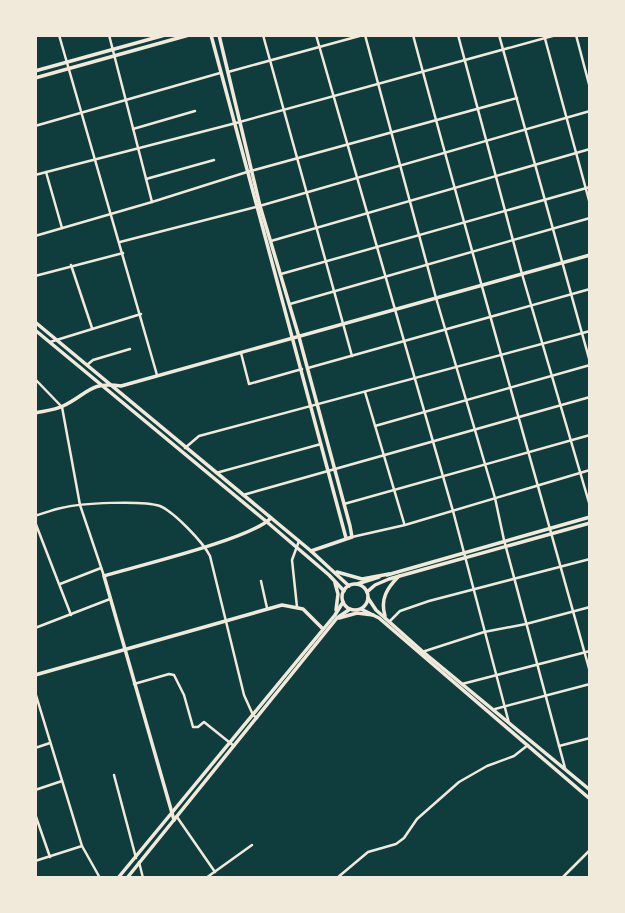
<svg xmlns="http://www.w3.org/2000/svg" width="625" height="913" viewBox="0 0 625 913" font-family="Montserrat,sans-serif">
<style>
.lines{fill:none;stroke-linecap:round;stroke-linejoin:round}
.minor{stroke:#f1e9da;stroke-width:2.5}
.tertiary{stroke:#f1e9da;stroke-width:3.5}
.secondary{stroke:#f1e9da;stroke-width:3.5}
.primary{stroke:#f1e9da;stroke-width:3.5}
</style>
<rect width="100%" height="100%" fill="#0f3d3e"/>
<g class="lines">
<g class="minor">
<path d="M59,35L157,375"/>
<path d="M109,35L152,202"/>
<path d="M263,35L352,356"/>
<path d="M316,35L453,511L509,723"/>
<path d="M365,35L436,298L495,498L504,540L565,768"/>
<path d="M413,35C470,248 531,460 590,672"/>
<path d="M458,35L522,274L590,506"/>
<path d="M499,35L590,362"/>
<path d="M544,35L590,204"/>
<path d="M576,35L590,88"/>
<path d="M228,72L363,35"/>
<path d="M35,126L220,73"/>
<path d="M133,129L195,111"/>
<path d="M46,172L62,228"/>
<path d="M35,175L236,123L556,35"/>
<path d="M146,179L214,160"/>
<path d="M35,236L152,202L247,172L517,98"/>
<path d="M271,241L590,149"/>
<path d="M120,242L256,207L590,111"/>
<path d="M71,265L92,328"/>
<path d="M281,274L590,187"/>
<path d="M35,276L123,253"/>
<path d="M290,304L590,218"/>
<path d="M50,342L141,314"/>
<path d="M241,353L249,384L302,369"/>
<path d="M87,365L93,360L130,349"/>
<path d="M308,368L590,289"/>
<path d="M35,379L62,407L80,505L104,576"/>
<path d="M365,392L404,523"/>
<path d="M375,426L590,365"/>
<path d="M185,448L199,436L590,331"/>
<path d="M216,473L321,444"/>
<path d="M243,495L590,397"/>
<path d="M344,504L590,435"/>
<path d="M35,516C44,513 52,510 61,508C81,503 142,500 160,506C174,512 203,542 210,556L244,695L253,715L257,718"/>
<path d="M35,522L71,615"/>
<path d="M352,537L405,525L590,470"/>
<path d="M261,581L267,608"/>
<path d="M60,584L101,568"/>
<path d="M297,607L292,560L299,541"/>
<path d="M389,622L400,611L429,601L590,559"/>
<path d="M35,628L110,599"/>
<path d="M422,652L484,632L526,624L590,607"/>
<path d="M134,684L169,674L174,675L184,695L193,727H198L204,722L234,746"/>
<path d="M462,684L590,651"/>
<path d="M35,692L82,846L100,878"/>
<path d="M495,709L590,684"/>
<path d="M559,746L590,738"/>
<path d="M35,748L50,743"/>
<path d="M114,775L136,858"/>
<path d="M35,790L62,781"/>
<path d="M35,814L50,857"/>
<path d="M177,817L215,872"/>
<path d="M35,861L82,846"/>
<path d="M139,862L143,878"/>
<path d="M206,878L252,845"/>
<path d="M337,878L368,852L396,844L404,838L417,819L459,782L487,766L514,756L528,745"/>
<path d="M562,878L590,850"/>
</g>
<g class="tertiary">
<path d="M211,35L346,538"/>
<path d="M219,35L260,206L299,337L350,526L352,537L311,551"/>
<path d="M35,71L165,35"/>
<path d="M35,78L189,35"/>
<path d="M35,413C44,411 55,410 63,406C88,394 90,381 121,386L590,255"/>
<path d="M174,820L104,576C137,566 251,539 271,518"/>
</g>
<g class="secondary">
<path d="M387,575L590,517"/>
<path d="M357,584L379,577"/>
<path d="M367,592L375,585L389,579L590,523"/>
<path d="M35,675L282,605L303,609L323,629"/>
</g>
<g class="primary">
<path d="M35,322L311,551L349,586"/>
<path d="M35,330L267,522L329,575L344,591"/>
<path d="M337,572L362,579L389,574"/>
<path d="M335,583L338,594L336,610"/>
<circle cx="355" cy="597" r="13"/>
<path d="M368,598L376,610L422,651L590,790"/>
<path d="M361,609L379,618L590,799"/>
<path d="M385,616C380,599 387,588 399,576"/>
<path d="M339,618L357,613L373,615"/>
<path d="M118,878L335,615L343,602"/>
<path d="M127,878L337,618L350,609"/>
</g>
</g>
<rect width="625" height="913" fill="none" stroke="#f1e9da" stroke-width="74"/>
</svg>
